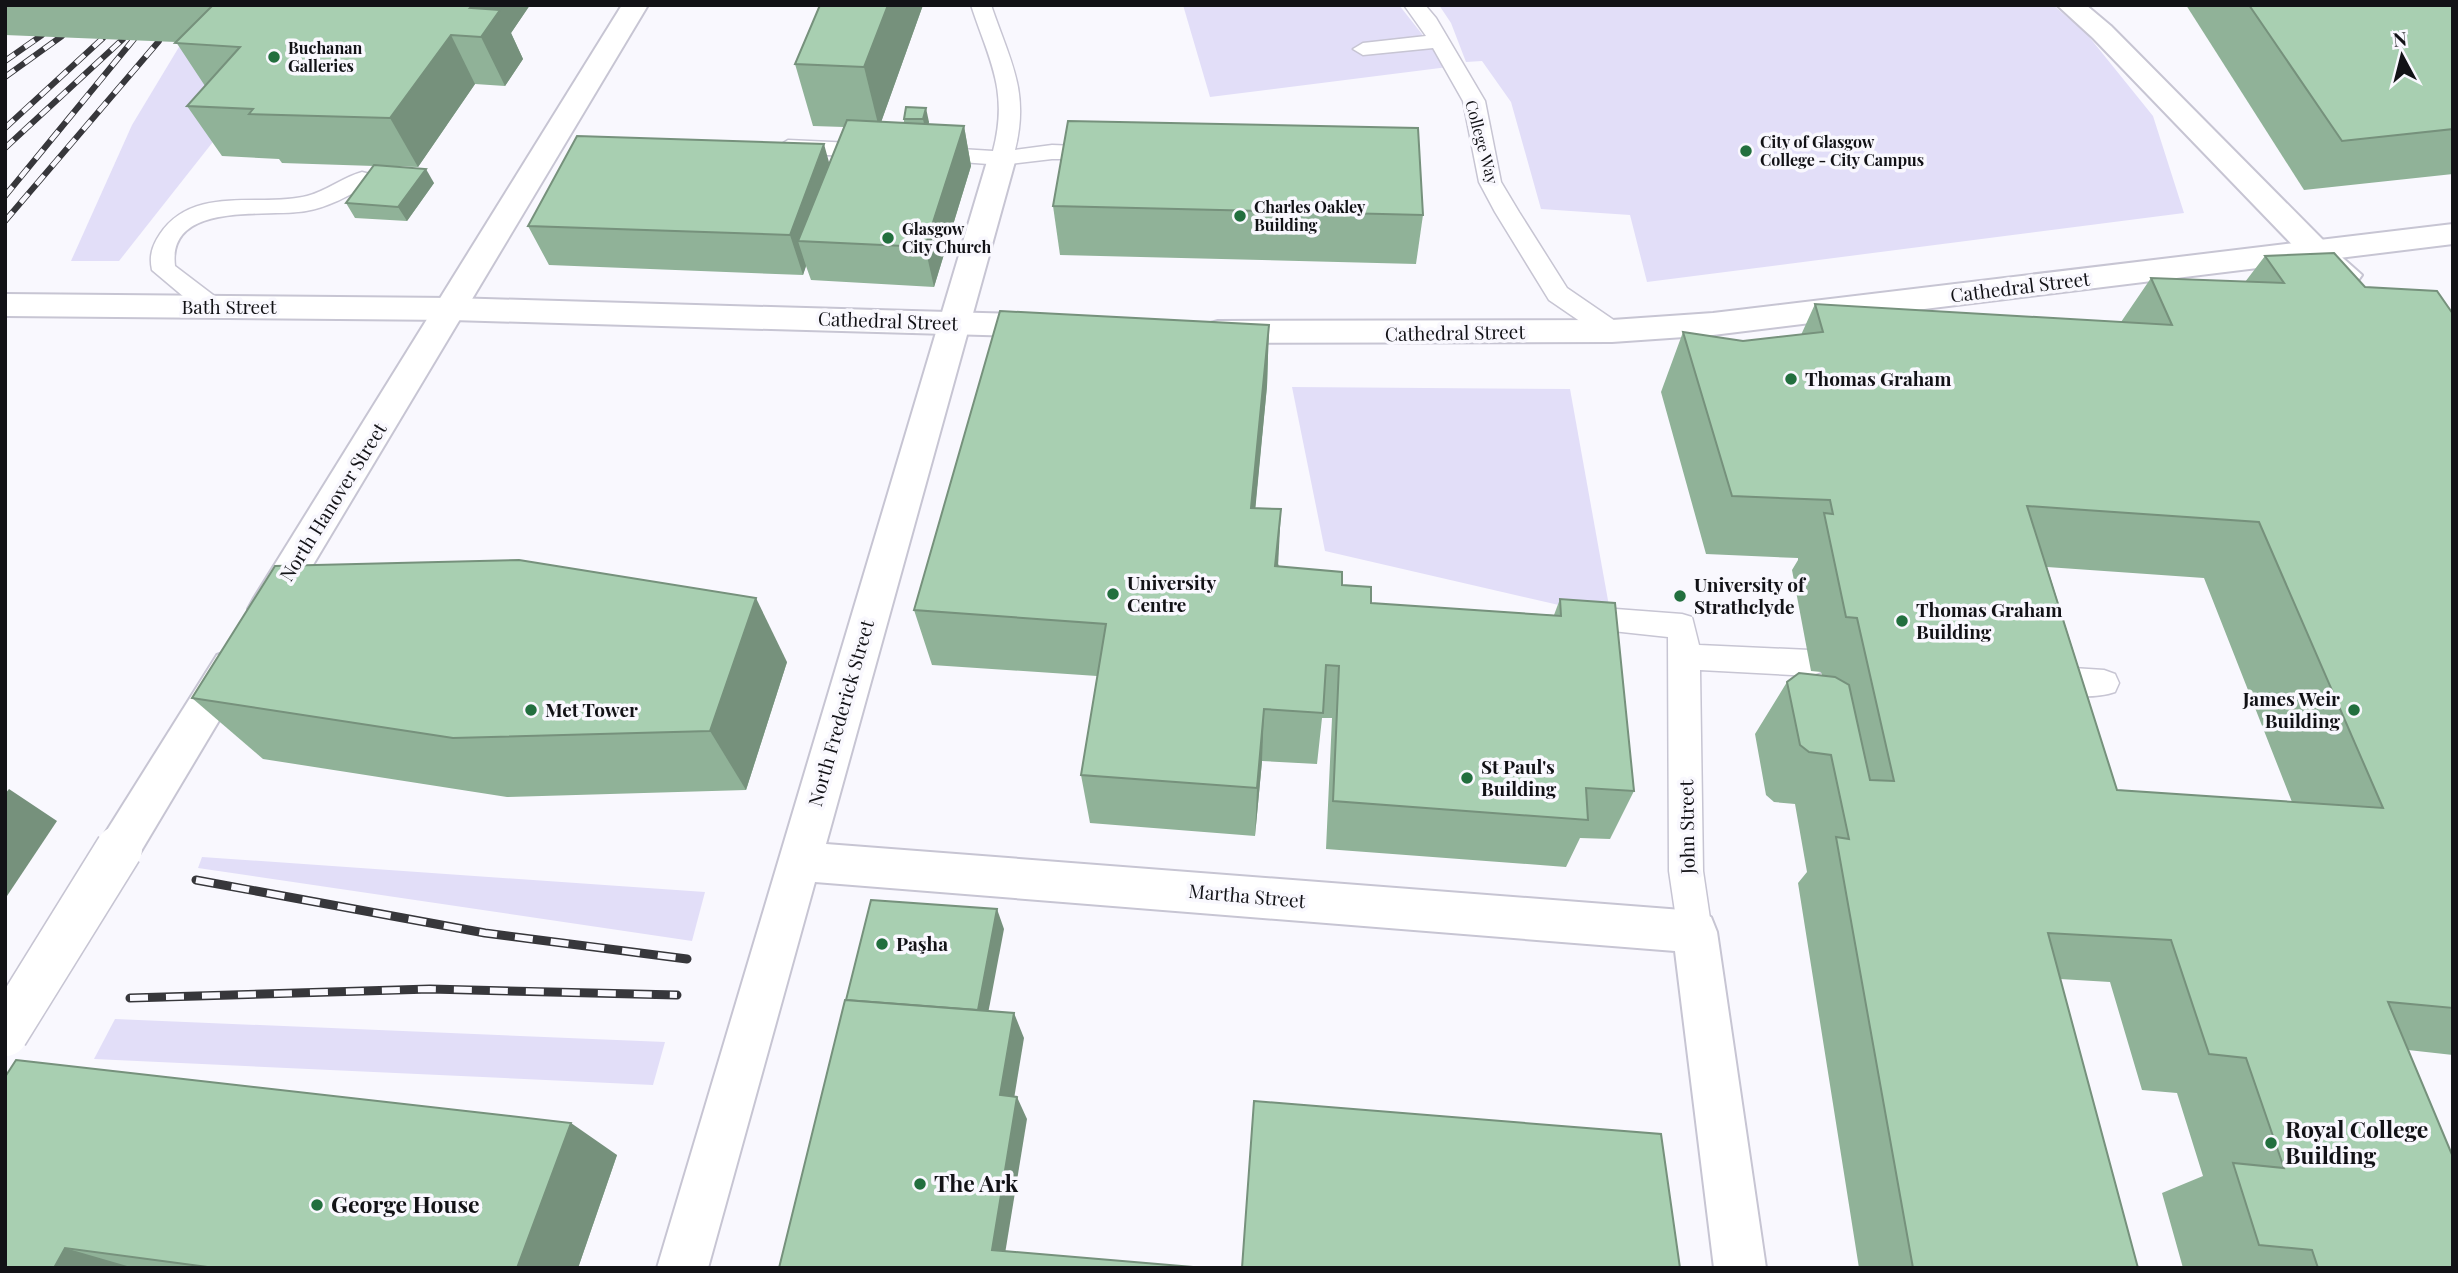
<svg xmlns="http://www.w3.org/2000/svg" width="2458" height="1273" viewBox="0 0 2458 1273" font-family="'Playfair Display',serif">
<style>
.green{fill:#e2def8}
.lines{fill:none;stroke-linecap:round;stroke-linejoin:round}
.lane-casing{stroke:#c7c5d3;stroke-width:3}
.street-casing{stroke:#c7c5d3;stroke-width:4}
.secondary-casing{stroke:#c7c5d3;stroke-width:4}
.lane{fill:#fff;fill-rule:evenodd}
.street{fill:#fff;fill-rule:evenodd}
.secondary{fill:#fff;fill-rule:evenodd}
.rail-far1-casing{stroke:#37373b;stroke-width:6}
.rail-casing{stroke:#37373b;stroke-width:9}
.rail-far1{stroke:#f9f8fe;stroke-width:4.5;stroke-dasharray:12;stroke-linecap:butt}
.rail{stroke:#f9f8fe;stroke-width:6;stroke-dasharray:18;stroke-linecap:butt}
.street-bridge-casing{stroke:#c7c5d3;stroke-width:49;stroke-linecap:butt}
.street-bridge{stroke:#fff;stroke-width:46}
.wall{fill:#90b298;fill-rule:evenodd}
.shaded-wall{fill:#76917c}
.building{fill:#a8cfb1;stroke:#76917c;stroke-width:2;fill-rule:evenodd}
.poi-dot{fill:#226f3e;stroke:#f9f8fe;stroke-width:2.5}
.labels{text-anchor:middle;stroke-width:7;stroke-linejoin:round;paint-order:stroke}
.far-poi-label{font-size:16px;font-weight:bold;fill:#121216;stroke:#f9f8fe;text-anchor:start}
.far-street-label{font-size:16px;fill:#121216;stroke:#f9f8fe}
.street-label{font-size:19px;fill:#121216;stroke:#f9f8fe}
.poi-label{font-size:19px;font-weight:bold;fill:#121216;stroke:#f9f8fe;text-anchor:start}
.near-poi-label{font-size:23px;font-weight:bold;fill:#121216;stroke:#f9f8fe;text-anchor:start}
</style>
<rect width="100%" height="100%" fill="#f9f8fe"/>
<g class="green">
<path d="M1183,5H1399L1448,67L1210,97Z"/>
<path d="M1439,5H2053L2086,33L2153,116L2184,213L1647,282L1630,215L1541,209L1511,102L1482,61L1466,62L1451,23Z"/>
<path d="M182,42L242,105L119,261H71L132,125Z"/>
<path d="M1292,387L1570,389L1611,617L1325,551Z"/>
<path d="M202,857L705,892L692,941L198,868Z"/>
<path d="M115,1019L665,1042L653,1085L94,1059Z"/>
</g>
<g class="lines">
<defs>
<g id="lane">
<path d="M971,5H991C1009,59 1030,90 1015,150L1052,145L1102,147L1110,149L1113,154L1110,159H1052L1002,165L920,159L917,154L920,149L928,147L993,151C1009,90 989,60 971,5Z"/>
<path d="M1404,5H1425L1436,18L1485,101L1501,182L1519,212L1567,288L1621,325L1625,331L1621,337L1612,340L1603,337L1549,300L1495,212L1479,182L1463,101L1433,48L1363,55L1353,49L1363,43L1426,36Z"/>
<path d="M788,140L875,144L886,151L875,158L780,152L777,147Z"/>
<path d="M362,172L370,174L373,179L370,184C350,195 329,207 306,211C268,218 167,200 175,266L221,301L224,307L221,313L212,315L203,313L152,270C149,256 152,246 160,234C194,184 259,208 307,196C327,191 343,177 362,172Z"/>
<path d="M1576,606L1682,614L1692,617L1699,645L1810,650L1821,654L1825,663L1821,672L1810,676L1700,670L1703,871L1712,932L1707,943L1695,948L1683,943L1678,932L1669,871L1668,637L1566,626L1561,618L1566,610Z"/>
<path d="M2042,666L2104,670L2115,674L2119,683L2115,692C2092,700 2054,696 2031,688L2027,679L2031,670Z"/>
</g>
<g id="street">
<path d="M622,5H648L280,620L267,624L254,620L248,609L254,598Z"/>
<path d="M2057,5H2086L2111,26L2327,244L2362,275L2357,282C2335,289 2322,271 2305,258L2093,38Z"/>
<path d="M1002,149L1012,152L1016,158L826,844L1695,911L1711,917L1717,932L1766,1268H1714L1675,951L815,882L708,1268H657L988,158L992,152Z"/>
<path d="M231,650L245,655L251,666L245,677L134,863L119,868L104,863L98,849L104,835L217,655Z"/>
</g>
<g id="secondary">
<path d="M2453,224V244L1713,335L1612,342L1218,343L1207,340L1202,332L1207,324L1218,321L1612,320L1713,313Z"/>
<path d="M5,294L452,298L1049,315L1060,318L1065,326L1060,334L1049,337L452,320L5,316Z"/>
</g>
</defs>
<use href="#lane" class="lane-casing"/>
<use href="#street" class="street-casing"/>
<use href="#secondary" class="secondary-casing"/>
<use href="#lane" class="lane"/>
<use href="#street" class="street"/>
<use href="#secondary" class="secondary"/>
<defs>
<g id="rail-far1">
<path d="M5,61L42,35"/>
<path d="M5,77L62,36"/>
<path d="M5,128L103,38"/>
<path d="M5,148L123,39"/>
<path d="M5,196L134,39"/>
<path d="M5,221L159,41"/>
</g>
<g id="rail">
<path d="M196,880L485,933L687,959"/>
<path d="M130,998L430,989L677,995"/>
</g>
</defs>
<use href="#rail-far1" class="rail-far1-casing"/>
<use href="#rail" class="rail-casing"/>
<use href="#rail-far1" class="rail-far1"/>
<use href="#rail" class="rail"/>
<defs>
<path id="street-bridge" d="M5,1033L119,849"/>
</defs>
<use href="#street-bridge" class="street-bridge-casing"/>
<use href="#street-bridge" class="street-bridge"/>
</g>
<g class="wall">
<path d="M5,5H530L511,33L523,59L505,86L475,84L418,167L387,166L434,183L407,221L355,218L346,203L374,166L282,163L279,159L222,156L187,106L205,86L176,42L5,35Z"/>
<path d="M820,5H923L881,122L904,123V119L906,107L929,122L928,124L964,126L971,166L934,287L811,280L806,266L803,275L549,265L528,226L829,164L844,127L813,126L795,64Z"/>
<path d="M2186,5H2453V174L2304,190Z"/>
<path d="M1053,206L1423,215L1416,264L1060,255Z"/>
<path d="M2265,256L2453,314V1055L2408,1050L2453,1268H2183L2162,1193L2203,1176L2177,1093L2142,1090L2110,982L2060,979L2138,1268H1859L1798,883L1807,872L1795,804L1774,802L1766,795L1755,734L1787,682L1822,675L1821,672L1811,671L1792,570L1798,560V558L1706,554L1661,392L1683,332L1743,341L1801,335L1815,304L2121,322L2151,278L2245,282ZM2047,567L2204,578L2292,802L2117,790Z"/>
<path d="M1269,325L1267,386L1255,508L1279,566L1342,585L1371,603L1554,615L1560,599L1634,791L1610,839L1580,838L1566,867L1326,849L1332,718H1322L1317,764L1262,761L1255,836L1090,823L1081,775L1097,676L932,665L914,610Z"/>
<path d="M787,662L746,790L507,797L263,759L192,698Z"/>
<path d="M5,1077L617,1155L578,1268H5Z"/>
</g>
<g class="shaded-wall">
<path d="M473,5H530L511,33L523,59L505,86L481,37L470,8Z"/>
<path d="M888,5H923L879,128L864,67Z"/>
<path d="M451,35L475,84L418,167L390,118Z"/>
<path d="M926,108L929,122L926,134L923,119Z"/>
<path d="M964,126L971,166L934,287L925,247Z"/>
<path d="M824,144L835,184L798,241L806,266L803,275L790,235Z"/>
<path d="M426,169L434,183L407,221L398,207Z"/>
<path d="M1269,325L1267,386L1250,565L1251,508Z"/>
<path d="M1281,509L1278,567L1275,566Z"/>
<path d="M756,598L787,662L746,790L710,731Z"/>
<path d="M1264,709L1262,761L1255,836L1257,788Z"/>
<path d="M9,789L57,821L5,899V794Z"/>
<path d="M997,909L1004,929L984,1035L977,1017Z"/>
<path d="M1014,1013L1024,1038L1011,1117L1000,1095Z"/>
<path d="M1017,1097L1027,1119L1003,1266L992,1250Z"/>
<path d="M571,1123L617,1155L578,1268H517Z"/>
<path d="M65,1248L134,1268H54Z"/>
</g>
<g class="building">
<path d="M213,5H473L470,8L500,10L481,37L451,35L390,118L249,114L253,109L187,106L240,47L175,43Z"/>
<path d="M820,5H888L864,67L795,64Z"/>
<path d="M2249,5H2453V129L2342,141Z"/>
<path d="M906,107L926,108L923,119H904Z"/>
<path d="M847,120L964,126L925,247L798,241Z"/>
<path d="M1068,121L1418,128L1423,215L1053,206Z"/>
<path d="M577,136L824,144L790,235L528,226Z"/>
<path d="M374,165L426,169L398,207L346,203Z"/>
<path d="M2334,253L2365,287L2437,291L2453,314V1008L2388,1002L2453,1157V1268H2318L2312,1250L2259,1245L2233,1163L2284,1168L2246,1058L2209,1054L2171,940L2048,933L2138,1268H1913L1836,837L1849,839L1831,755L1809,752L1800,745L1787,682L1799,673L1835,677L1849,685L1870,780L1894,781L1857,618L1846,617L1824,513L1833,514L1830,500L1732,496L1683,332L1743,341L1823,332L1815,304L2172,325L2151,278L2284,283L2265,256ZM2027,506L2259,522L2383,808L2117,790Z"/>
<path d="M1000,311L1269,325L1251,508L1281,509L1275,566L1342,572V585L1371,587V603L1561,616L1560,599L1615,603L1634,791L1586,788L1588,820L1333,801L1339,666L1326,665L1323,713L1264,709L1257,788L1081,775L1106,624L914,610Z"/>
<path d="M519,560L756,598L710,731L453,738L192,698L275,566Z"/>
<path d="M871,900L997,909L978,1010L846,1000Z"/>
<path d="M845,1000L1014,1013L1000,1095L1017,1097L992,1250L1205,1268H779Z"/>
<path d="M16,1060L571,1123L517,1268H215L65,1248L54,1268H5V1077Z"/>
<path d="M1254,1101L1661,1134L1680,1268H1242Z"/>
</g>
<g class="poi-dot">
<circle cx="274" cy="57" r="7"/>
<circle cx="1746" cy="151" r="7"/>
<circle cx="1240" cy="216" r="7"/>
<circle cx="888" cy="238" r="7"/>
<circle cx="1791" cy="379" r="7"/>
<circle cx="1113" cy="594" r="7"/>
<circle cx="1680" cy="596" r="7"/>
<circle cx="1902" cy="621" r="7"/>
<circle cx="531" cy="710" r="7"/>
<circle cx="2354" cy="710" r="7"/>
<circle cx="1467" cy="778" r="7"/>
<circle cx="882" cy="944" r="7"/>
<circle cx="2271" cy="1143" r="7"/>
<circle cx="920" cy="1184" r="7"/>
<circle cx="317" cy="1205" r="7"/>
</g>
<g class="labels">
<g class="far-poi-label">
<text x="288" y="54">Buchanan<tspan x="288" dy="18">Galleries</tspan></text>
<text x="1760" y="148">City of Glasgow<tspan x="1760" dy="18">College - City Campus</tspan></text>
<text x="1254" y="213">Charles Oakley<tspan x="1254" dy="18">Building</tspan></text>
<text x="902" y="235">Glasgow<tspan x="902" dy="18">City Church</tspan></text>
</g>
<g class="far-street-label">
<text transform="translate(1482 142) rotate(75)" y="6">College Way</text>
</g>
<g class="street-label">
<text transform="translate(2020 287) rotate(-7)" y="7">Cathedral Street</text>
<text x="229" y="314">Bath Street</text>
<text transform="translate(888 321) rotate(2)" y="7">Cathedral Street</text>
<text transform="translate(1455 333) rotate(-1)" y="7">Cathedral Street</text>
<text transform="translate(333 502) rotate(-58)" y="7">North Hanover Street</text>
<text transform="translate(841 713) rotate(-74)" y="7">North Frederick Street</text>
<text transform="translate(1687 827) rotate(-91)" y="7">John Street</text>
<text transform="translate(1247 896) rotate(5)" y="7">Martha Street</text>
</g>
<g class="poi-label">
<text x="1805" y="386">Thomas Graham</text>
<text x="1127" y="590">University<tspan x="1127" dy="22">Centre</tspan></text>
<text x="1694" y="592">University of<tspan x="1694" dy="22">Strathclyde</tspan></text>
<text x="1916" y="617">Thomas Graham<tspan x="1916" dy="22">Building</tspan></text>
<text x="2340" y="706" text-anchor="end">James Weir<tspan x="2340" dy="22">Building</tspan></text>
<text x="545" y="717">Met Tower</text>
<text x="1481" y="774">St Paul's<tspan x="1481" dy="22">Building</tspan></text>
<text x="896" y="951">Paşha</text>
</g>
<g class="near-poi-label">
<text x="2285" y="1138">Royal College<tspan x="2285" dy="26">Building</tspan></text>
<text x="934" y="1192">The Ark</text>
<text x="331" y="1213">George House</text>
</g>
</g>
<rect width="2458" height="1273" fill="none" stroke="#121216" stroke-width="14"/>
<g transform="translate(2402 56) rotate(353)" stroke="#f9f8fe" stroke-width="5" paint-order="stroke">
<path d="M0-5L12 26L0 18L-12 26Z" fill="#121216"/>
<text y="-10" font-size="19" font-weight="bold" text-anchor="middle" fill="#121216">N</text>
</g>
</svg>
